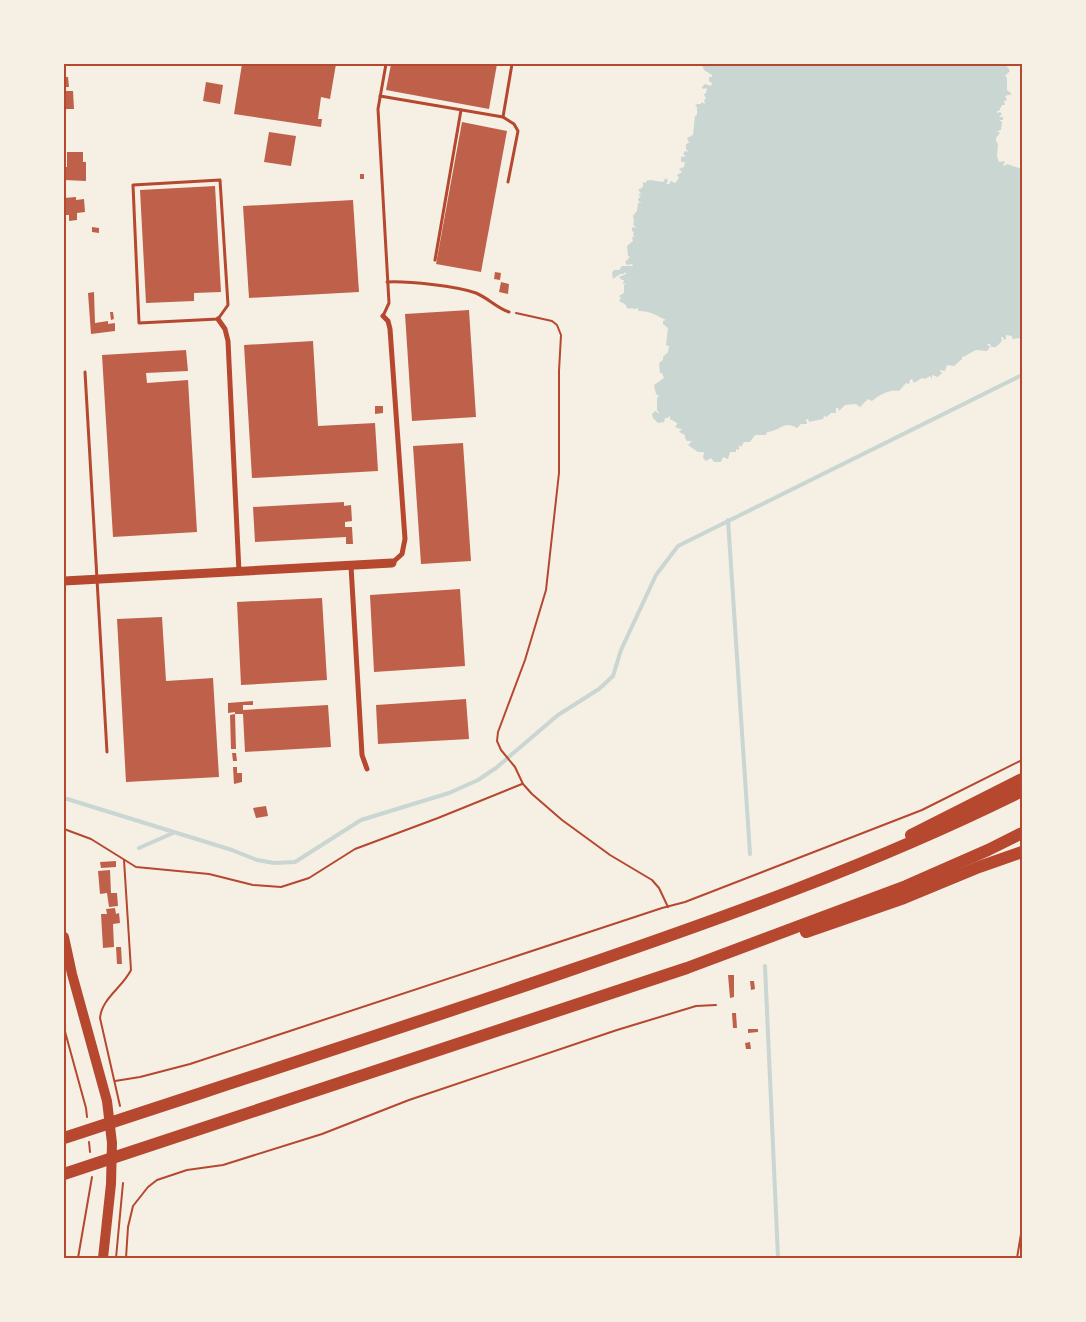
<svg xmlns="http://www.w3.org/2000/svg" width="1086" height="1322" viewBox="0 0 1086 1322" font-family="Spectral,serif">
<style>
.water{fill:#c9d6d2}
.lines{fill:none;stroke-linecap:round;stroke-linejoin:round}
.stream{stroke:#c9d6d2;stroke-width:4}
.building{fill:#bf614a}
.path{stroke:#b5482f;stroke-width:2}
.service{stroke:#b5482f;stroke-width:3}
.minor{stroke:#b5482f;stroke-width:5}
.tertiary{stroke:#b5482f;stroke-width:9}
.secondary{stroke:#b5482f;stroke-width:10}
.motorway{stroke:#b5482f;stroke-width:12}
.neatline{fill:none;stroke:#b5482f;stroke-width:2}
</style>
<rect width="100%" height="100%" fill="#f6efe4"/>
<path class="water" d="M702,64H1008L1006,65L1010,71L1005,76L1007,78V90L1012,94L1005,96L1007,100L1004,101L1005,105H1002L999,111H997V113L1000,112L1002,114L999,117H1003V120H999L1002,122L1001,130L997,131L1000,133L996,138V141L998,144L997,156L999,162L1004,161L1005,163L1003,164L1004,166L1007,164L1022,169V335L1021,338L1012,339V336L1006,335V339L1004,340L1003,337H1001L1002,341L996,347H991L990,344H987L990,347L987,351L976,350L963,357L962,356V359L954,366L947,365L945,371L939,370L942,373L938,377L932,375V379L930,376L925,379L922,378L914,383L912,379L910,380L909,384L906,383L899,391C889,389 880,395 872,401L868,399L860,407L856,404L845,405L839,411L838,408H836V413H831L827,417L824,416L823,419L809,422L808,419H806L807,424H801L797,428C783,420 781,431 767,432L766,435H755L750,442H744L741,447L739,445V449L738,450L736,449V452H730L728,459L723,457L721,462H714L711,458L706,461L703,458L704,452H698L688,445L692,441H687L685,438V435L679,432L682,429L677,428L675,426L677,425V423L670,419V415L668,418H665L664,422L658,423L653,418L652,414L655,411L660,414L657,410V398L659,396L656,394L654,385L664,378L662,373H660L659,363L663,360V357L668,352L669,346L666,345L668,328L663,324V321L666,320C657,316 651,311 638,311V308L635,309L631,308L630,309L627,308L625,304L619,301L621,298L619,296L624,293V285L626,283L623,284L624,280H622L619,277L626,274V272L623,274H620L613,279L612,273L614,270H619L622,266H633L632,264L627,265L625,262L630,257L628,256L627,246L633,241L632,237H635L633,235L634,232L632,231V227L636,228L633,224L634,222L633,216L637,211L638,203H642L639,202L638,199L641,196L638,195L641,193L638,190L643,187V182L646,183V181L650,180L663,182L666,178L668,181L666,184H669L671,181L675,183L679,178L677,175L682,172L679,169L684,167L685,162H681V157L686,156L683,154L685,151L689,152L686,149V144L689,143L687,138L693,135L695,116L697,115V107L695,106L697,104H701V102L705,104L704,100L706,99L704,94L706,93L707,88L703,89L702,87L705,84L711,86L712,83L709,81V77H712V75L704,70Z"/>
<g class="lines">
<g class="stream">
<path d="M728,520L750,854"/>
<path d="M64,798L232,850L257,860L274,863L295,862L361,820L449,793L478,780L496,768L558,715L599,689L613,676L621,650L656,575L678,546L1022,375"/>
<path d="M139,848L173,833"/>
<path d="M765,966L778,1258"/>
</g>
</g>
<g class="building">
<path d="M242,64H336L330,99L321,97L318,119H322L321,127L234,114Z"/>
<path d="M391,64H497L489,109L386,90Z"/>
<path d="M64,77H68L69,87H64Z"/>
<path d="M206,82L223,85L220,104L203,101Z"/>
<path d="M64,91H73L74,109H64Z"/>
<path d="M462,122L507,131L481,272L436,264Z"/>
<path d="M269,132L296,136L291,166L264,162Z"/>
<path d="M67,152H83V162H86V181L64,180V167H67Z"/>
<rect x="360" y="174" width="4" height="5"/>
<path d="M215,186L221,292L194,293V301L146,303L140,190Z"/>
<path d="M76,197V200L84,199L85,212L77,213V220L69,221V215H66L64,198Z"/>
<path d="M353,200L359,292L249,298L243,206Z"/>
<path d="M92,227L99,228V233L92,232Z"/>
<path d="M495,272L501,273L500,280L494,279Z"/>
<path d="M501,282L509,284L508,294L499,292Z"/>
<path d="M94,292L95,323L108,321V324L115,323V331L91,334L88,293Z"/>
<path d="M469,310L476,417L412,421L405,314Z"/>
<path d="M110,312H113L114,319L111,320Z"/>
<path d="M313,341L318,426L375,423L378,471L252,478L244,345Z"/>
<path d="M186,350L188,371L146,373L147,383L188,380L197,532L113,537L102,355Z"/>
<path d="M375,406H383V413L375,414Z"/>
<path d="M463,443L471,561L421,564L413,446Z"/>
<path d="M344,502V506L351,505L352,521L345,522V527H352L353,544H346V537L255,542L253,507Z"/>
<path d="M460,589L465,666L374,672L370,595Z"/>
<path d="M322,598L327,680L241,685L237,602Z"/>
<path d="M162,617L166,681L213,678L219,777L126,782L117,619Z"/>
<path d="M466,699L469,739L378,744L376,705Z"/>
<path d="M253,701V705H243V710L328,705L331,747L245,752L243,714H235L236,749H231L230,715L235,714V712L228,713V703Z"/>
<path d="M232,753H236L237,761H233Z"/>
<path d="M233,767H237V773H242V782L234,784Z"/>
<path d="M266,806L268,816L256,818L253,808Z"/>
<path d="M116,861V867L101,868L100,862Z"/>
<path d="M110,870L111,893H117L118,906L109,907L107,893L100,894L98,871Z"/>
<path d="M115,908L116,914L119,913L120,923L113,924L114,947L103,948L101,914H107L106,909Z"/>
<path d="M116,947H121L122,964H117Z"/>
<path d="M728,975H734V997L730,998Z"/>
<path d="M750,981H754L755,989L751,990Z"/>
<path d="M732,1013H736L737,1028H733Z"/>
<path d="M748,1029H758V1032L748,1033Z"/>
<path d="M750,1042L751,1049H746L745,1043Z"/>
</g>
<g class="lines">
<g class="path">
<path d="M516,313L552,321L557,325L561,335L559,371V473L546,590L525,660L498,732L497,741L501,750L515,767L523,784L532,794L562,820L610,855L652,880L659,888L668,907"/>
<path d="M64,829L91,839L136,867L209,874L253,885L281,887L309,878L355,849L438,818L522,784"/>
<path d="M64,1028L86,1108L87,1117"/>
<path d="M115,1081L140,1077L190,1064L662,908L685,902L922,810L1022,760"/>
<path d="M120,1106L100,1018C102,998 122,988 131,970L124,860"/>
<path d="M89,1142L90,1152"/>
<path d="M78,1258L92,1177"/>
<path d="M116,1258L123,1183"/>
<path d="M126,1258L128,1227L133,1206L148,1187L157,1180L187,1170L223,1165L322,1134L409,1100L617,1030L696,1006L716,1005"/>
<path d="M1017,1258L1022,1228"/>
</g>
<g class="service">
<path d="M380,96L503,117L512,64"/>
<path d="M503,117L514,124L518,131L508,182"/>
<path d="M220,180L228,305L218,319L139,323L133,185Z"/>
<path d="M435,260L461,110"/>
<path d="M387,282C409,281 456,286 476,293C488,298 497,308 509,312"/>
<path d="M383,316L389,303L378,109L386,64"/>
<path d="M85,372L107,752"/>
</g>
<g class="minor">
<path d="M383,316L388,321L390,329L405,539L402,554L392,563"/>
<path d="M218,319L225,329L228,341L239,572"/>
<path d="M351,566L362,755L367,769"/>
</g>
<path class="tertiary" d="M64,581L392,563"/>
<path class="secondary" d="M64,937L72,974L107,1101L112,1143L111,1184L103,1258"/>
<g class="motorway">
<path d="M911,835L1022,779"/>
<path d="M806,932L904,898L979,867L1022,852"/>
<path d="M64,1138C231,1083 399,1029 565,972C720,919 875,864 1022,791"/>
<path d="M64,1174L687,968L906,886L988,850L1022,833"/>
</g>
</g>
<rect width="1086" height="1322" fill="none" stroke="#f6efe4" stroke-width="130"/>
<rect x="65" y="65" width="956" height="1192" class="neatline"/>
</svg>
